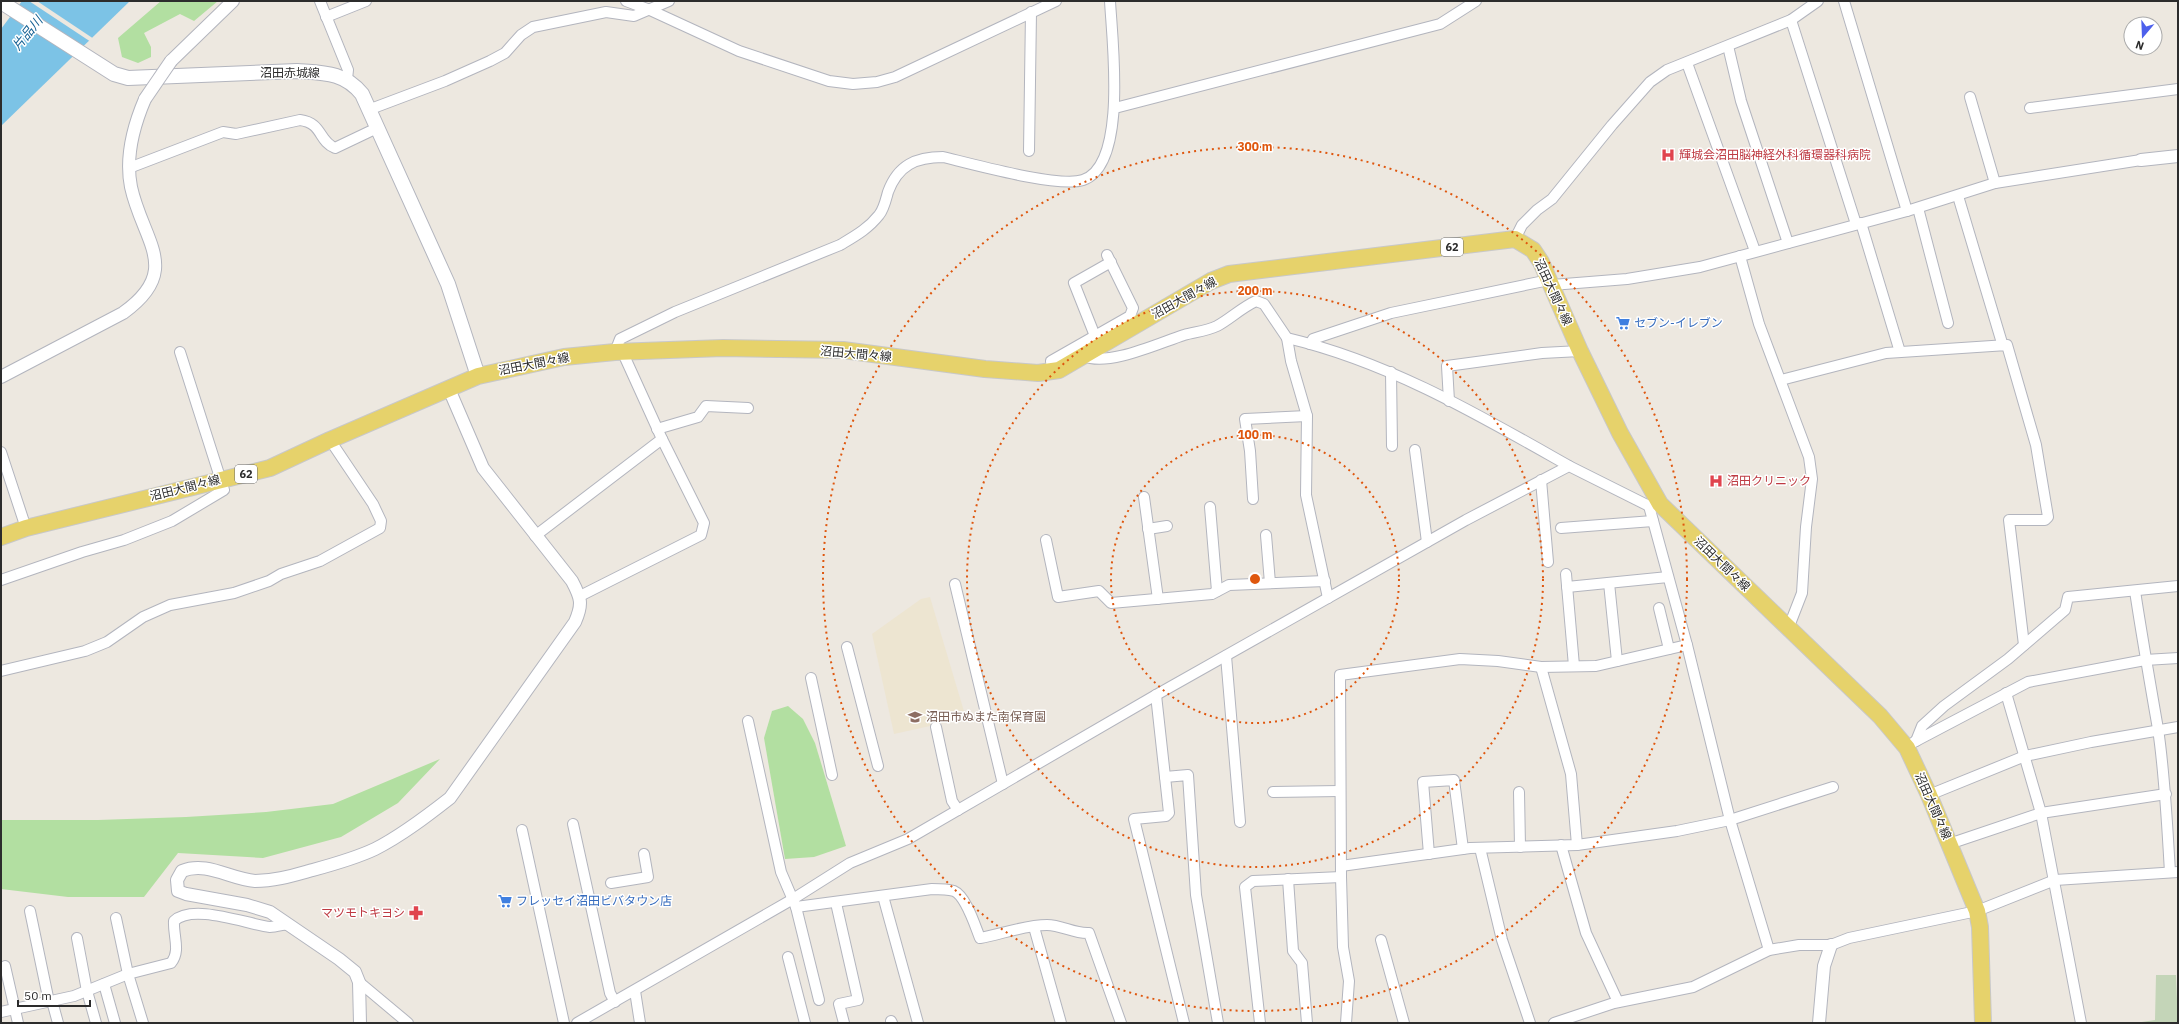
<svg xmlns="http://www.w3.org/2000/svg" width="2179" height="1024" viewBox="0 0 2179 1024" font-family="'IBM Plex Sans','Noto Sans JP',sans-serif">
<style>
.education{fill:#ede5d1}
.green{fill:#b2dfa1}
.cemetery{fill:#c4d5b8}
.water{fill:#7cc3e6}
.pier{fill:#ede8e0}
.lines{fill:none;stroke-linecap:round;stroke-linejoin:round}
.minor-casing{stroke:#b3b5be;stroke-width:12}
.tertiary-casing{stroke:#b3b5be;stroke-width:14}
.secondary-casing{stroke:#b3b5be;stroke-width:16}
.primary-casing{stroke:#c8c8c8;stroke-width:18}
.minor{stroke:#fff;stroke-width:10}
.tertiary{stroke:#fff;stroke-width:12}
.secondary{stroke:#fff;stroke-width:14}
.primary{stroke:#e6d26b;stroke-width:16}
.tertiary-bridge-casing{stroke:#b3b5be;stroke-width:14;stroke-linecap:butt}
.tertiary-bridge{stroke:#fff;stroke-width:12}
.ring{fill:none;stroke:#df570e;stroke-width:2;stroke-dasharray:2 4}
.labels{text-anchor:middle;stroke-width:3;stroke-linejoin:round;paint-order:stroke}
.shield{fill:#fff;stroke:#6b6b6b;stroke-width:1}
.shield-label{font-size:11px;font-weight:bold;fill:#2c2c2c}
.street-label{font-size:12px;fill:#2c2c2c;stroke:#fff}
.health-label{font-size:12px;fill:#be3a42;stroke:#fff;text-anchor:start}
.shop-label{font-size:12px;fill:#366cbe;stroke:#fff;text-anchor:start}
.education-label{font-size:12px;fill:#785e54;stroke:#fff;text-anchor:start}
.water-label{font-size:13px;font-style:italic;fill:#186294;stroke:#fff}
.centre{fill:#df570e;stroke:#fff;stroke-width:2}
.ring-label{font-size:12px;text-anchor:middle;font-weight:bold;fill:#df570e;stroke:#fff;stroke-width:3;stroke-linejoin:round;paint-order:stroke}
</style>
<rect width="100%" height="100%" fill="#ede8e0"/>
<path class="education" d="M930,597L966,718L894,734L872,634L921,599Z"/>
<g class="green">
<path d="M161,1H218L194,21L180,14L144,33L151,47V57L138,63L122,57L118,38Z"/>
<path d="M788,706L803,719L815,743L846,846L814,857L785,859L764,738L772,711Z"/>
<path d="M440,759L398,803L341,837L263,858L178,853L144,897H68L1,889V820H98L186,817L266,812L333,804Z"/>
</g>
<path class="cemetery" d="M2156,975H2176L2178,1023H2135L2155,1020Z"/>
<path class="water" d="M22,1H130L1,126V29Z"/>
<path class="pier" d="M29,1H37L94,39L91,42Z"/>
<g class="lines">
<defs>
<g id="minor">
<path d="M320,1L348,70L347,79"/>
<path d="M626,1L650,10L739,51L829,81L853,84L877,82L895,77L1056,1"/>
<path d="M1844,1L1907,211"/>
<path d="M326,17L366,1"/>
<path d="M1791,20L1856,224"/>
<path d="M1728,46L1741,101L1788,243"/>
<path d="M1687,63L1755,251"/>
<path d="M1970,97L1995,183"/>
<path d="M1115,108L1440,24L1476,1"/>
<path d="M2030,108L2178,89"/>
<path d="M368,110L445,81L490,61L505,53L521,35L533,27L606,12L634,16L669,1"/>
<path d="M1029,151L1031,12"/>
<path d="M129,168L223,132L236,134L300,120C323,123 318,141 335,148L377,128"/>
<path d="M1958,196L2002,343"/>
<path d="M1918,208L1948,323"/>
<path d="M1861,223L1900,352"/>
<path d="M1515,239L1522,225L1537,210L1552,199L1612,125L1650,82L1667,70L1791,20L1818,1"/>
<path d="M1740,256L1759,324L1809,457L1812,479L1806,527L1802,593L1788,629"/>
<path d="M1552,285L1627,279L1700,267L1907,211L1995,183L2141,160"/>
<path d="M1095,336L1074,283L1111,262"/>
<path d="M1287,338L1291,361L1307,416L1306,495L1328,598"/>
<path d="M1310,344L1313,339L1391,313L1549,280"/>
<path d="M615,352L620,339L675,312L840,245C855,236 868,229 879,215C884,209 886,199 888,192C898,165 916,157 943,157C972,164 1059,188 1083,180C1128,165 1112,40 1110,1"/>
<path d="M1084,356C1108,367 1159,343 1184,335C1195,332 1207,331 1217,326C1230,319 1241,308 1256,301L1264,304L1287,338C1389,362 1479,415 1569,466"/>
<path d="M1052,371L1051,361L1130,316L1133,308L1107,255"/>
<path d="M1391,372L1392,446"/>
<path d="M1781,380L1886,353L2007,345L2036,445L2048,517L2045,520H2009L2024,645"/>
<path d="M1449,401L1447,366L1542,353L1580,351"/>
<path d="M657,429L698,417L706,406L748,408"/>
<path d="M1415,450L1427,542"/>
<path d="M1,452L26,528"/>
<path d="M1541,480L1548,562"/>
<path d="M1144,497L1158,599"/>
<path d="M1253,499L1250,451L1245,419L1307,416"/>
<path d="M1649,506L1687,645L1730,820L1769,950"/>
<path d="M1210,507L1217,591"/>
<path d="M1561,528L1653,521"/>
<path d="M1148,529L1167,526"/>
<path d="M1266,535L1270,583"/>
<path d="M535,536L662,439L622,351"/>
<path d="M1046,540L1058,597L1099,591L1111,603L1212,594L1229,585L1325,581"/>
<path d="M1566,574L1574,666"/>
<path d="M1,580L82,552L124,540L172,521L224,490L180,352"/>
<path d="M1609,583L1617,661"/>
<path d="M955,584L1003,784"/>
<path d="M1567,587L1668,577"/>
<path d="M2135,591C2142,637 2150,683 2158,729C2165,776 2167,824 2170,872"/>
<path d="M580,596L701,535L704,523L662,439"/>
<path d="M1659,608L1669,649"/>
<path d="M847,647L878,766"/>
<path d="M1226,656L1240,822"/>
<path d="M1541,667L1571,774L1577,845"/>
<path d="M1,671L85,651L107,642L143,617L170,605L234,593L269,581L281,574L320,561L380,528L381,521L373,504L330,440"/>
<path d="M811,678L832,775"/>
<path d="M2006,693L2041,813L2081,1023"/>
<path d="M1156,695L1169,813L1166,816L1134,819L1184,1023"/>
<path d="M748,721L781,872L796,907L932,889C939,889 947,889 954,891C966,896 975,926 980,938C1002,934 1025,925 1047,925C1062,925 1074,934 1089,933L1121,1023"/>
<path d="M936,727L952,801L958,810"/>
<path d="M1916,741L1922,726L1944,706L2008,659L2065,610L2068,597L2178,586"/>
<path d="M1914,742L2028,682L2145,660L2178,658"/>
<path d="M1165,777L1188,775L1196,895L1218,1023"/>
<path d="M1273,792L1340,791"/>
<path d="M1519,792L1520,847"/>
<path d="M1929,795L2025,756L2091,742L2178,727"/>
<path d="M573,824L610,993L615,1002"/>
<path d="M522,830L564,1023"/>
<path d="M1949,844L2041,813L2166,794"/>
<path d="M1561,845L1586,933L1618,1002"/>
<path d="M1480,848L1502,940L1530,1023"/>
<path d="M1429,854L1423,782L1454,780L1463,849"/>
<path d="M1341,866L1470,848L1577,845L1677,831L1730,820L1833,787"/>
<path d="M1288,879L1293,951L1302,963L1307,1023"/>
<path d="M611,883L648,877L644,854"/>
<path d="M883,896L918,1023"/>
<path d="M836,903L858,1000L839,1004L844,1023"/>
<path d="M796,907L819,1000"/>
<path d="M30,911L49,1002"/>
<path d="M116,918L128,974L143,1023"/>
<path d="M1034,927L1061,1023"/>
<path d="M77,938L87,991L96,1023"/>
<path d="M1381,940L1404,1023"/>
<path d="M788,957L805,1023"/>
<path d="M5,966L18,1023"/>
<path d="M359,982L408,1023"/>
<path d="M104,984L115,1023"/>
<path d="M635,991L640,1023"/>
<path d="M52,1001L58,1023"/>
<path d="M1,1012L74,996L128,974L171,963C181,951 173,936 174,921C193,903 246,924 270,927C275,927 282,925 288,924"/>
<path d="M891,1021L892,1023"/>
<path d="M577,1023L793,899L850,863L908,839L1156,695L1466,520L1569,466L1649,506L1660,504"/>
<path d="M1260,1023L1245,887L1253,881L1341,877"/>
<path d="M1346,1023L1349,981L1343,947L1341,877L1340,675L1460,659L1498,661L1541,667L1596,666L1687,645"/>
<path d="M1554,1023L1614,1003L1693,987L1769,950L1799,945H1831L1849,938L1977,911L2055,880L2178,872"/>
</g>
<g id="tertiary">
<path d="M171,61L233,1"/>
<path d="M2141,160L2178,156"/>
<path d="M1,377L123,313C183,270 143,242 131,187C125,157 133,127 145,99"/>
<path d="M360,1023L359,982L355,972L339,959L270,912L247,905L186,894L178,891L177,880L182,871C207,861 230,879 255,881C274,881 291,876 309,871C331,865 354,859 375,849C401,836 427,816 450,798L575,622C583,604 581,598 572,581L483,468L449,389"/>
<path d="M1819,1023L1824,966L1831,945"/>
</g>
<path id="secondary" d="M1,2L114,74L128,78L297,71C324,73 344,72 362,94L448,284L478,376"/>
<path id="primary" d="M1,537L26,528L270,468L330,440L478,376L564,357L615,352L723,348L843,350L985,369L1038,373L1059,370L1211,281L1229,274L1515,239L1533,250L1541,262L1580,351L1620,433L1660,504L1880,716L1907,748L1929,795L1977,911L1980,927L1983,1023"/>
</defs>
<use href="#minor" class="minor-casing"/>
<use href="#tertiary" class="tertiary-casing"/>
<use href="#secondary" class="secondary-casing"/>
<use href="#primary" class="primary-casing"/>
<use href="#minor" class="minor"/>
<use href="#tertiary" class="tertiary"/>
<use href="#secondary" class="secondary"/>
<use href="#primary" class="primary"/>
<defs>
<path id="tertiary-bridge" d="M145,99L171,61"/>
</defs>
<use href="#tertiary-bridge" class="tertiary-bridge-casing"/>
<use href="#tertiary-bridge" class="tertiary-bridge"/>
</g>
<g class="ring">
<circle cx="1255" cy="579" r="144"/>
<circle cx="1255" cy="579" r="288"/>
<circle cx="1255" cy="579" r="432"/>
</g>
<defs>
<symbol id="hospital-bare" viewBox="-9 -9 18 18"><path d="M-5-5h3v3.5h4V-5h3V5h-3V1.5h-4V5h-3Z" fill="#e0444e" stroke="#fff" stroke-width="2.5" paint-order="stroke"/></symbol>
<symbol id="supermarket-bare" viewBox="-9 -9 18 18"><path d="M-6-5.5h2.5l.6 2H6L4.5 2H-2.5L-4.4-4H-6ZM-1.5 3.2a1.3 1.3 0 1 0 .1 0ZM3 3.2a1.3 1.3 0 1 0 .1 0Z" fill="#3f7fe0" stroke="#fff" stroke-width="2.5" paint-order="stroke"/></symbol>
<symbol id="school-bare" viewBox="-9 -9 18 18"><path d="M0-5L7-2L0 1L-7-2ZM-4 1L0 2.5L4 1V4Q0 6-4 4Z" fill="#8d6e63" stroke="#fff" stroke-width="2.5" paint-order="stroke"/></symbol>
<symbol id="pharmacy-bare" viewBox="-9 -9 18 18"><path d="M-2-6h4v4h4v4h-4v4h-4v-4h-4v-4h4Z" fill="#e0444e" stroke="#fff" stroke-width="2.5" paint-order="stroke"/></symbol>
</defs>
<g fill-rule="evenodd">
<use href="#hospital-bare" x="1658" y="145" width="20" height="20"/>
<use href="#supermarket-bare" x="1613" y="313" width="20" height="20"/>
<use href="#hospital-bare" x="1706" y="471" width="20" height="20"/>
<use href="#school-bare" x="905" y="707" width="20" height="20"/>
<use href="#supermarket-bare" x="495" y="891" width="20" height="20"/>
<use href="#pharmacy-bare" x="406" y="903" width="20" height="20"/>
</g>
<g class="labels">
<g class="shield">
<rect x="1441" y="238" width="22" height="18" rx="3"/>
<rect x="235" y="465" width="22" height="18" rx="3"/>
</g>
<g class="shield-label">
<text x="1452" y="251">62</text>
<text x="246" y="478">62</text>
</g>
<g class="street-label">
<text x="290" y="77">沼田赤城線</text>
<text transform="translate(1553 292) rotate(65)" y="4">沼田大間々線</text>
<text transform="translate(1184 298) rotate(-29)" y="4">沼田大間々線</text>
<text transform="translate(856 354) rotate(5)" y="4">沼田大間々線</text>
<text transform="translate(534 364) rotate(-11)" y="4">沼田大間々線</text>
<text transform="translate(185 488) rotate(-14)" y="4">沼田大間々線</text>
<text transform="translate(1722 564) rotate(44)" y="4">沼田大間々線</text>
<text transform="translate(1933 806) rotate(66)" y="4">沼田大間々線</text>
</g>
<g class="health-label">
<text x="1679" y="159">輝城会沼田脳神経外科循環器科病院</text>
<text x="1727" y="485">沼田クリニック</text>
<text x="405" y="917" text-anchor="end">マツモトキヨシ</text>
</g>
<g class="shop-label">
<text x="1634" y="327">セブン-イレブン</text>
<text x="516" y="905">フレッセイ沼田ビバタウン店</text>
</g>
<g class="education-label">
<text x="926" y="721">沼田市ぬまた南保育園</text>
</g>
<g class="water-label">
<text transform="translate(27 33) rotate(-51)" y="5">片品川</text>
</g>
</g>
<circle cx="1255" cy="579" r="6" class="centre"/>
<g class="ring-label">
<text x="1255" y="151">300 m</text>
<text x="1255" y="295">200 m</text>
<text x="1255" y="439">100 m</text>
</g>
<rect width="2179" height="1024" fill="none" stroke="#2c2c2c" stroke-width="4"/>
<g transform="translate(2143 36) rotate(199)"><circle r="19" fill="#ffffff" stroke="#ababab"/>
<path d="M0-3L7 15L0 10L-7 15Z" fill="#4d60ec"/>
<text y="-6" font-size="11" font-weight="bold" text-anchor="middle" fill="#2c2c2c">N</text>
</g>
<path d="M18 1000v6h72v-6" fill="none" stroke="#2c2c2c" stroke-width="2"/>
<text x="24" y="1000" font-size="12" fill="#2c2c2c" stroke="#ffffff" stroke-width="3" paint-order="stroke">50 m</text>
</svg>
